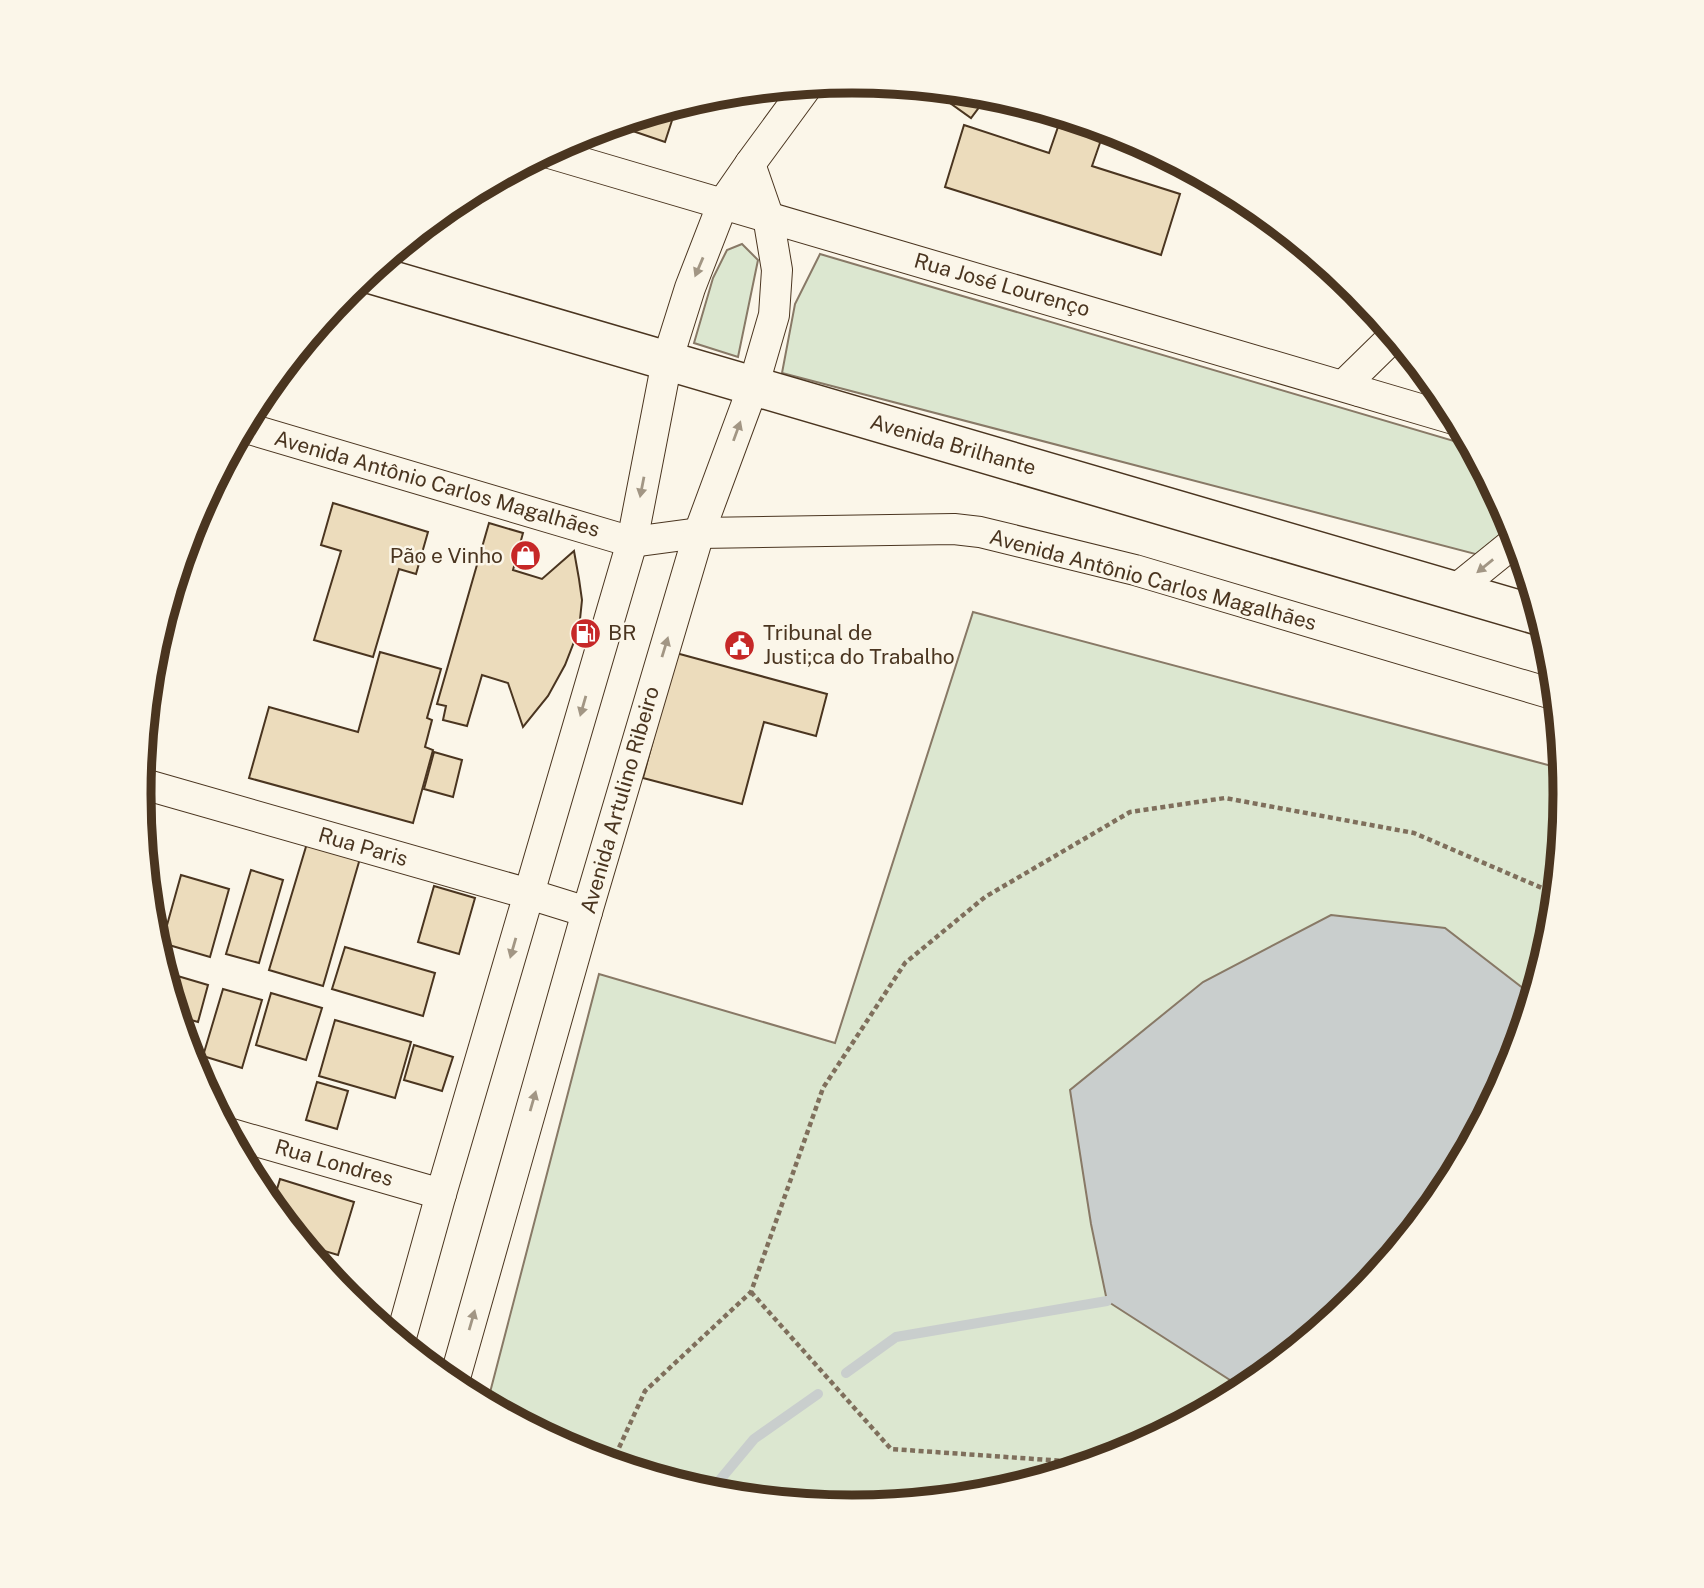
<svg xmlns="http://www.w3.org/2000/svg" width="1704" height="1588" viewBox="0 0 1704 1588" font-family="'Public Sans',sans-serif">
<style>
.green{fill:#dce7d0;stroke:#887966;stroke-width:2}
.water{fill:#c9cecd;stroke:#887966;stroke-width:2}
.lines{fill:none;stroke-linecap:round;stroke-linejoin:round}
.stream{stroke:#c9cecd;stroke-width:10}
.building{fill:#ecdcbc;stroke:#4a3520;stroke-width:2}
.minor-casing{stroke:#4a3520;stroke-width:32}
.primary-casing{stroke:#4a3520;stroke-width:41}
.path{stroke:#7f6f5c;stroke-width:4.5;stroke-dasharray:5 3.5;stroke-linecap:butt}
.minor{stroke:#fbf6e9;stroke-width:30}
.primary{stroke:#fbf6e9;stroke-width:38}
.oneway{fill:#a29684}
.labels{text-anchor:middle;stroke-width:5;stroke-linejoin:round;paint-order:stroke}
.street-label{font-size:21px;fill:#4a3520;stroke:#fbf6e9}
.poi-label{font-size:21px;fill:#4a3520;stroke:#fbf6e9;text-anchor:start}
.rim{fill:none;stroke:#4a3520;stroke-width:9}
</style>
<rect width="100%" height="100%" fill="#fbf6e9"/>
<g class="green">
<path d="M742,244L758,260L738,357L694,343L713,278L727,250Z"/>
<path d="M820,254L1471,446L1513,528L1479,555L782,373L795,304Z"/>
<path d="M973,612L1563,769L1565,794L1552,934L1511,1067L1445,1191L1356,1299L1248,1387L1125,1453L991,1494L852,1507L712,1494L579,1453L487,1404L599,974L835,1043Z"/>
</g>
<path class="water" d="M1331,915L1445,928L1533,996L1511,1067L1445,1191L1356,1299L1244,1389L1107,1301L1091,1224L1070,1090L1203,982Z"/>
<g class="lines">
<g class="stream">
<path d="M846,1373L896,1337L1107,1301"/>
<path d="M709,1493L754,1439L818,1394"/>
</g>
</g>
<g class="building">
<path d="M949,90L989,94L971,118L943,98Z"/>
<path d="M677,105L665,142L624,128L626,121Z"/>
<path d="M964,125L1049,153L1058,127L1101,140L1092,166L1180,194L1161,255L945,187Z"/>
<path d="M333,503L428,532L416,574L399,569L373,657L314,640L341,551L321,545Z"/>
<path d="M489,523L523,533L513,570L542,579L574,551L579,579L582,600L579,629L565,665L548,696L523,727L508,683L482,675L467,726L443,720L446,706L437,704Z"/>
<path d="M380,652L441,669L427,718L432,720L425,747L433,750L413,823L249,778L269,707L358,732Z"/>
<path d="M676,653L827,694L816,736L764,722L742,804L643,778Z"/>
<path d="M434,752L462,760L453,797L424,789Z"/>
<path d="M308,840L361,855L323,986L269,970Z"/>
<path d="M251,870L283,880L259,963L226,954Z"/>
<path d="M181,875L229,889L210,957L162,943Z"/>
<path d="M434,886L475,898L459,954L418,942Z"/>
<path d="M345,947L435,973L423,1016L332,989Z"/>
<path d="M164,972L208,985L198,1022L177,1016Z"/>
<path d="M223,989L262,1000L242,1068L203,1056Z"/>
<path d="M271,993L322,1008L306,1060L256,1045Z"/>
<path d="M335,1020L411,1042L395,1098L319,1076Z"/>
<path d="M414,1045L453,1057L442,1091L404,1080Z"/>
<path d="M317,1082L348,1091L337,1129L306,1120Z"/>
<path d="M280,1179L354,1202L338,1255L304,1245L272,1206Z"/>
<path d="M334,1282L360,1290L356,1305L347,1298Z"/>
</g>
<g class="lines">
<defs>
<g id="minor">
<path d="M546,152L1457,420"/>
<path d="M1359,391L1348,381L1394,336"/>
<path d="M243,427L632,542L699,533L954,529L980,532L1135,570L1556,695"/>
<path d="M1454,591L1517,540"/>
<path d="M140,783L529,894L587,912"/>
<path d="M228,1133L441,1194"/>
<path d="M400,1341L441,1194L632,542L667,361L690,288L723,203L750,164L808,85"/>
<path d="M453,1385L587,912L699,533L753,387L774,315L777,270L768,216L750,164"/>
</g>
<path id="primary" d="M367,273L1540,616"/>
</defs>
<use href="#minor" class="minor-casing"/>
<use href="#primary" class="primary-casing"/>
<g class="path">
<path d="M751,1292L891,1449L1093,1463"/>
<path d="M612,1463L645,1391L751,1292L823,1088L905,963L985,897L1130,812L1225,798L1414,833L1556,894"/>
</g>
<use href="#minor" class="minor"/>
<use href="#primary" class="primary"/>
</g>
<defs><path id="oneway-solid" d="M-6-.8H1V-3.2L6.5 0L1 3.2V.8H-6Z" transform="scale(1.75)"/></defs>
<g class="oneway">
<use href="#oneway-solid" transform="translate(699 267) rotate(113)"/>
<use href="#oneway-solid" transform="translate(737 431) rotate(-70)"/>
<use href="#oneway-solid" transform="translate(642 487) rotate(101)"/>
<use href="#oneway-solid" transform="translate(1485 566) rotate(141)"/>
<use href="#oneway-solid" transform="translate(665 647) rotate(-73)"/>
<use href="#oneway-solid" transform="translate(583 706) rotate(106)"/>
<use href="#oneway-solid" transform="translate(513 948) rotate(106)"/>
<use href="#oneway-solid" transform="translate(533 1101) rotate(-74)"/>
<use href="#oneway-solid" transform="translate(472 1320) rotate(-74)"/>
</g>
<defs>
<symbol id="shop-disc" viewBox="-11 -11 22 22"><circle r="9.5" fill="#c62828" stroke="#fbf6e9"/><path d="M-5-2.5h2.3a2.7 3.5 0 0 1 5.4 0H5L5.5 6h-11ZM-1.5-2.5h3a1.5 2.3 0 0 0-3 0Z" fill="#fff"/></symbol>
<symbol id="fuel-disc" viewBox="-11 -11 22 22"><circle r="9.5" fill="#c62828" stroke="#fbf6e9"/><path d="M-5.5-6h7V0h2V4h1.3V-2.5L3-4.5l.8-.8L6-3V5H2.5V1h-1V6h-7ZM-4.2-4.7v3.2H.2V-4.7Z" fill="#fff"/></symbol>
<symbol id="civic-disc" viewBox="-11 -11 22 22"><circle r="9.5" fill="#c62828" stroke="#fbf6e9"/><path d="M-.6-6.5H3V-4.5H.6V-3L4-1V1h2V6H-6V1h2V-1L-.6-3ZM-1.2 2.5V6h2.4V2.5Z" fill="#fff"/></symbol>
</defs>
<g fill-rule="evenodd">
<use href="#shop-disc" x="508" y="538" width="35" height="35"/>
<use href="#fuel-disc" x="568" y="616" width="35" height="35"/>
<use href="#civic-disc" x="722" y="628" width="35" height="35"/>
</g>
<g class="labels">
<g class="street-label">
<text transform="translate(1002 285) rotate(16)" y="7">Rua José Lourenço</text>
<text transform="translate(953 445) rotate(16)" y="7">Avenida Brilhante</text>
<text transform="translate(437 484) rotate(16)" y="7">Avenida Antônio Carlos Magalhães</text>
<text transform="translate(1153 580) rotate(15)" y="7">Avenida Antônio Carlos Magalhães</text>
<text transform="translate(620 800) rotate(-74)" y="7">Avenida Artulino Ribeiro</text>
<text transform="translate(363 847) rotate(16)" y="7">Rua Paris</text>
<text transform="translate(334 1163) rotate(16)" y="7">Rua Londres</text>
</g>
<g class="poi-label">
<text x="503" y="563" text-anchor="end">Pão e Vinho</text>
<text x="608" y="640">BR</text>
<text x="763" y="640">Tribunal de<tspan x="763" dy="24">Justi;ca do Trabalho</tspan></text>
</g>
</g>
<path d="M0 0H1704V1588H0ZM151 794a701 701 0 1 1 1402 0a701 701 0 1 1-1402 0Z" fill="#fbf6e9" fill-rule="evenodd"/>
<path class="rim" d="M151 794a701 701 0 1 1 1402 0a701 701 0 1 1-1402 0Z"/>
</svg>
